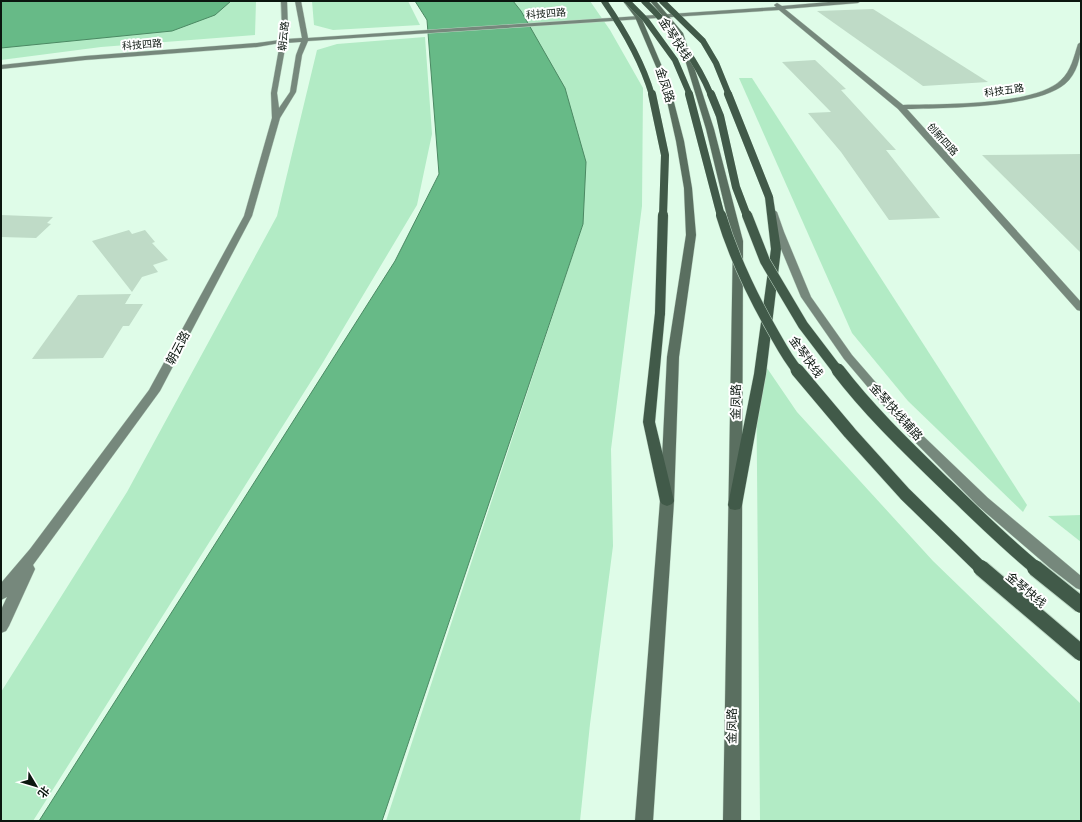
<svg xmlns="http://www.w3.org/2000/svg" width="1082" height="822" viewBox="0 0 1082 822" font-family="Inter,'Noto Sans SC',sans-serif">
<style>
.green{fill:#b2ebc5}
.water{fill:#67ba87;stroke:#4b8963}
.building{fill:#bfdbc7}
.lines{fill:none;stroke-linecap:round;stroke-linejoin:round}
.secondary-casing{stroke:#bdd7c5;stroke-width:1}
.primary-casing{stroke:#bdd7c5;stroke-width:1}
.highway-casing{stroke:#bdd7c5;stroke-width:1}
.secondary{fill:#76887c;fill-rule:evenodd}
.primary{fill:#5a6f60;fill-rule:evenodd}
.highway{fill:#415a49;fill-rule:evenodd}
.highway-bridge-far4-casing{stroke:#bdd7c5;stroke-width:6;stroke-linecap:butt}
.highway-bridge-far3-casing{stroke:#bdd7c5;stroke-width:8;stroke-linecap:butt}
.highway-bridge-far2-casing{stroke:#bdd7c5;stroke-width:11;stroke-linecap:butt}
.highway-bridge-far1-casing{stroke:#bdd7c5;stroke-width:14;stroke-linecap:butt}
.highway-bridge-casing{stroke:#bdd7c5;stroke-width:18;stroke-linecap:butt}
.highway-bridge-far4{stroke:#415a49;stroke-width:6}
.highway-bridge-far3{stroke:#415a49;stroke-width:8}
.highway-bridge-far2{stroke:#415a49;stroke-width:10}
.highway-bridge-far1{stroke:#415a49;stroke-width:13}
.highway-bridge{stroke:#415a49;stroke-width:16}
.labels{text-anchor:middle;stroke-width:4;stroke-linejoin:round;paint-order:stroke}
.far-street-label{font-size:10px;fill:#0b160f;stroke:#fff}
.street-label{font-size:12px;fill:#0b160f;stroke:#fff}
</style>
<rect width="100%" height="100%" fill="#dffce8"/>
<g class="green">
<path d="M1,1H256L255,35L101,47L1,60Z"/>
<path d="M312,1H408L420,25L333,30L314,25Z"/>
<path d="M513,1H590L610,30L643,88L642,206L611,449L613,546L590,724L580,821H386L583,224L521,11Z"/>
<path d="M425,37L432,134L417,205L322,364L33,821H1V692L127,492L277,216L317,50L337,44Z"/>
<path d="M739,78H752L1027,505L1023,512L908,401L852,333Z"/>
<path d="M756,352L797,412L933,561L1081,704V821H760Z"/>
<path d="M1081,515V542L1048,516Z"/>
</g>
<g class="water">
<path d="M1,1H231L215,15L172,31L1,48Z"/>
<path d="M415,1H513L521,11L565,88L586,162L583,224L382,821H39L395,261L439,174L427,20Z"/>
</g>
<g class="building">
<path d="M873,9L988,82L923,86L817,11Z"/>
<path d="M815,60L846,89L841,90L896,150H886L940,218L889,220L841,152L808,113L831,112L782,62Z"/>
<path d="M1081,154V253L982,155Z"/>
<path d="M1,215L53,217L47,223L51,224L36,238L1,237Z"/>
<path d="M129,230L132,234L145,230L155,242L152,243L168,260L153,265L158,272L142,277L132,292L92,241Z"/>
<path d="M131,294L125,304H143L129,326H123L103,358L32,359L78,295Z"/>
</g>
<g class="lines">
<defs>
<g id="secondary">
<path d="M281,1H287L288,31L287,39L302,38L295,1H301L308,38L776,7L774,5L777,3L782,6L840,1H861L858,3L785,9L903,105C939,104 1035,106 1061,80C1071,71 1074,56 1078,44L1081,42C1081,57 1077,74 1065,84C1037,108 944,108 907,109L1081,302V311L1077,310L898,109L779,10L308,41L302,55L296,92L280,118L252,216L160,391L33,565L35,569L9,626L6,631L1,633V610L7,597L1,600V583L30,549L149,390L244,216L272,118L271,93L280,43L257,47L85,60L1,69V65L85,56L257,43L280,40L282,31ZM301,42L296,55L290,92L279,108L277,93L286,43Z"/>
<path d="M773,209L777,212L784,232L811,297L852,355L918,431L988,498L1081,576V590L1076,588L1050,568L978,506L910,437L844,359L801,297L774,232L769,212Z"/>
</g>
<g id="primary">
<path d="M623,1H629L641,17L669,83L684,141L692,188L696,235L679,357L674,501L653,821H635L660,501L667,357L686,235L684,188L676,141L663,83L635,17Z"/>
<path d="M650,1H656L683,33L714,129L743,241L741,821H723L733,241L706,129L677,33Z"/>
</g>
<g id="highway">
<path d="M769,194L773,197L781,249L766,374L742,505L740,509L735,510L730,509L728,505L754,374L771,249L765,197Z"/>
<path d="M660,310L665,313L655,422L674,501L672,504L667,506L662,504L660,501L643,422L655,313Z"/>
</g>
</defs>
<use href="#secondary" class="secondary-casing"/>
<use href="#primary" class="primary-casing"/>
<use href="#highway" class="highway-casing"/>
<use href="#secondary" class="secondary"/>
<use href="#primary" class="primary"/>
<use href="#highway" class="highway"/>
<defs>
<g id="highway-bridge-far4">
<path d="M604,1C624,30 642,61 652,95"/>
<path d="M627,1L646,20L675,60L690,95"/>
<path d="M644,1C672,28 696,59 711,95"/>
<path d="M662,1L703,41L716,63L729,95"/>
</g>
<g id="highway-bridge-far3">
<path d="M652,94L665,155L663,216"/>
<path d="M689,94L721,216"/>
<path d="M711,94L720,116L736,187L747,216"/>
<path d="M728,94L769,197"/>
</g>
<g id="highway-bridge-far2">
<path d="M721,215C733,255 751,293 772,330C780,344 787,358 798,371"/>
<path d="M747,215L765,261L803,325L838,371"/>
<path d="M660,313L663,215"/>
</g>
<g id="highway-bridge-far1">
<path d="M797,370L850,433L905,494L982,569"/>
<path d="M838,370C870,412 909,449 947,486C976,514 1005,543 1037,569"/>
</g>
<g id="highway-bridge">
<path d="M981,568L1081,653"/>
<path d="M1035,568L1081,605"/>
</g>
</defs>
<use href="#highway-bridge-far4" class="highway-bridge-far4-casing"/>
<use href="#highway-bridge-far3" class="highway-bridge-far3-casing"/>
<use href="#highway-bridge-far2" class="highway-bridge-far2-casing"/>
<use href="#highway-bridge-far1" class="highway-bridge-far1-casing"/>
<use href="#highway-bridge" class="highway-bridge-casing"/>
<use href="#highway-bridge-far4" class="highway-bridge-far4"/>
<use href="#highway-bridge-far3" class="highway-bridge-far3"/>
<use href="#highway-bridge-far2" class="highway-bridge-far2"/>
<use href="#highway-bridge-far1" class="highway-bridge-far1"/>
<use href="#highway-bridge" class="highway-bridge"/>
</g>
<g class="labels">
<g class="far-street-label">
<text transform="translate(546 13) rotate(-4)" y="4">科技四路</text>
<text transform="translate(283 36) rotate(-84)" y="4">朝云路</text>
<text transform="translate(142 44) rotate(-4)" y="4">科技四路</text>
<text transform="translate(1004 90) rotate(-8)" y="4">科技五路</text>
<text transform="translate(943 139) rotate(48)" y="4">创新四路</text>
</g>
<g class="street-label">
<text transform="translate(675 39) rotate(57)" y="4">金琴快线</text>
<text transform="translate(665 85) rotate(72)" y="4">金凤路</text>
<text transform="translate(178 348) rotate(-62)" y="4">朝云路</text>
<text transform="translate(806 357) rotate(54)" y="4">金琴快线</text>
<text transform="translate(736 402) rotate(-89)" y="4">金凤路</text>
<text transform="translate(896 412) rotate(48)" y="4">金琴快线辅路</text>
<text transform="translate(1026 590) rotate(40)" y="4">金琴快线</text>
<text transform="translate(732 726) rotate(-89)" y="4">金凤路</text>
</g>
</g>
<rect width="1082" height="822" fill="none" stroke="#0b160f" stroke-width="4"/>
<g transform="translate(36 786) rotate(128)" stroke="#ffffff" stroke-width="3" paint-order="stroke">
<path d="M0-3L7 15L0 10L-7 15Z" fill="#0b160f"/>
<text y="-6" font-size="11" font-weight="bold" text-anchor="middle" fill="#0b160f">北</text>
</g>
</svg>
